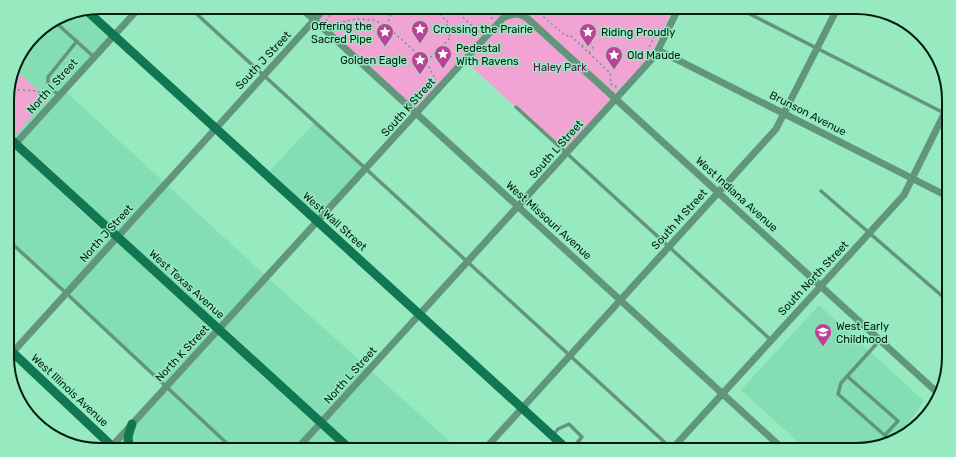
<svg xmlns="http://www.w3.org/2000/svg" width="956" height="457" viewBox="0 0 956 457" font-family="Rubik,sans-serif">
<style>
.built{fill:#84deb3}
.green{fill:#f1a4d4}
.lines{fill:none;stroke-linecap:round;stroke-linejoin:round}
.path{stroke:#609f80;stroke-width:1.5;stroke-dasharray:2 3;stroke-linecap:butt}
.lane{stroke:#61967c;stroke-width:3.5}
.street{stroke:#61967c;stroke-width:7}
.secondary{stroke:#117752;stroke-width:9}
.labels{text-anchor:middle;stroke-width:3;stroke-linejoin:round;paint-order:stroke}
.poi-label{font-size:11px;fill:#001f11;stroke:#97e9c0;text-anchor:start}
.street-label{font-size:11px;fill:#001f11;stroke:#97e9c0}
.park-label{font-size:11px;fill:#6a0351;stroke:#97e9c0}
.rim{fill:none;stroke:#001f11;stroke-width:2}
</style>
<rect width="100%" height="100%" fill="#97e9c0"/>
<g class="built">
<path d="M86,10L114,35L64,90L267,277L459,450H119L113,445L167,386L8,240L7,94L17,59L38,30L65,14Z"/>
<path d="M316,121L367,168L318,222L266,175Z"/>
<path d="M819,305L924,401L899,437L862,450H807L741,390Z"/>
</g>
<g class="green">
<path d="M330,7H674L649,59L615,93L566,153L463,59L416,110L319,20Z"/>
<path d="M14,69L48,99L16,134L7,126V94Z"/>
</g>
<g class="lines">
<g class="path">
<path d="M452,7L480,33"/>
<path d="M532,7L566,36L570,35L610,73L611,84L615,87L617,86"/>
<path d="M491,19L500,7"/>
<path d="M327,21V19L338,7"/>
<path d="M387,26L393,7"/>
<path d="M335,28L345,21L357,19L373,20L387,26L426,62L451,37L443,29L449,23L432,7"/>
<path d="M582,46L586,42L591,43L593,47L589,53"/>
<path d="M647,51L659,28"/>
<path d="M426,62L436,80"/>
<path d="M8,89L37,91L44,96"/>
<path d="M7,123L14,130"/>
</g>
<g class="lane">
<path d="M189,7L672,449"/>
<path d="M736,7L948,115"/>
<path d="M54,21L94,57"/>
<path d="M59,96L48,84V77L77,41"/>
<path d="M516,107L771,340"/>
<path d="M821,191L949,302"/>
<path d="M8,240L66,293L234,450"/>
<path d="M880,340L841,383L838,394L890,440"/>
<path d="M847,376L898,421L885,435"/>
<path d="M553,435L558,429L569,424L582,437L571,450"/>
<path d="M643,450L648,444"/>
</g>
<g class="street">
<path d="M300,7L784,450"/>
<path d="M658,50L949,197"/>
<path d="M7,153L140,7"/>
<path d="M13,352L326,7"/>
<path d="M112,446L503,18C512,13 520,12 528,19L940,395"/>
<path d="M296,450L651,60L658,50L679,7"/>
<path d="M484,450L776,129L838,7"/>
<path d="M671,450L904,195L948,106"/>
</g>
<g class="secondary">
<path d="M86,10L568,450"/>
<path d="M7,136L351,450"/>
<path d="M8,348L116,450"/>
<path d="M132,424C129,433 125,441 132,450"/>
</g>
</g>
<defs>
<symbol id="sight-pin" viewBox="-11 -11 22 30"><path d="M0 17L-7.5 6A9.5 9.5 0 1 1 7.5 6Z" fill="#bb4397" stroke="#97e9c0"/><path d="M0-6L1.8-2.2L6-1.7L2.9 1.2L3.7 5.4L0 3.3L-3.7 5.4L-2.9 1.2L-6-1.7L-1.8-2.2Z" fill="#fff"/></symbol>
<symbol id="school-pin" viewBox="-11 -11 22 30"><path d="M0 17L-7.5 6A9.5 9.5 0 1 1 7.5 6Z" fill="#bb4397" stroke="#97e9c0"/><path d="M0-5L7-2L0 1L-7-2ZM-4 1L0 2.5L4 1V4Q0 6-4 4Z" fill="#fff"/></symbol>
</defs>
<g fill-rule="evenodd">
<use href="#sight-pin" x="410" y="19" width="20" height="27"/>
<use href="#sight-pin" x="375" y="22" width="20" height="27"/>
<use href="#sight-pin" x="578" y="22" width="20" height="27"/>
<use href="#sight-pin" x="433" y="44" width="20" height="27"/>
<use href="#sight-pin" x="604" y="45" width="20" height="27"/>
<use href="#sight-pin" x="410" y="50" width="20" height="27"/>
<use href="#school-pin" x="813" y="322" width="20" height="27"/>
</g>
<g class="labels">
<g class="poi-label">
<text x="372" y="30" text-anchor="end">Offering the<tspan x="372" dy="13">Sacred Pipe</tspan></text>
<text x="433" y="33">Crossing the Prairie</text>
<text x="601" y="36">Riding Proudly</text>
<text x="456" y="52">Pedestal<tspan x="456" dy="13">With Ravens</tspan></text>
<text x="627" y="59">Old Maude</text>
<text x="407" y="64" text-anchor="end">Golden Eagle</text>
<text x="836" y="330">West Early<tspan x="836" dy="13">Childhood</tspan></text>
</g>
<g class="street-label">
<text transform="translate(263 60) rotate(-47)" y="4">South J Street</text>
<text transform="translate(52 86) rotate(-48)" y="4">North I Street</text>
<text transform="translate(408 107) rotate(-48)" y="4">South K Street</text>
<text transform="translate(808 113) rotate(27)" y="4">Brunson Avenue</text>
<text transform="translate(556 149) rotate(-48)" y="4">South L Street</text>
<text transform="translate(737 194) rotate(42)" y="4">West Indiana Avenue</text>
<text transform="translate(679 219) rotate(-48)" y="4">South M Street</text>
<text transform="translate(549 220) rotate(42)" y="4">West Missouri Avenue</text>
<text transform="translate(335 221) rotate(42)" y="4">West Wall Street</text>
<text transform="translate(106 233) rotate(-48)" y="4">North J Street</text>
<text transform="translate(813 278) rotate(-47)" y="4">South North Street</text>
<text transform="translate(187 284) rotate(42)" y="4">West Texas Avenue</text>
<text transform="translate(182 353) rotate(-47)" y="4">North K Street</text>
<text transform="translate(350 375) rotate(-48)" y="4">North L Street</text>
<text transform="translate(70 390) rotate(43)" y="4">West Illinois Avenue</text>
</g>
<g class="park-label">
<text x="560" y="71">Haley Park</text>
</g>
</g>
<path d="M0 0H956V457H0ZM100 14H856A86 86 0 0 1 942 100V357A86 86 0 0 1 856 443H100A86 86 0 0 1 14 357V100A86 86 0 0 1 100 14Z" fill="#97e9c0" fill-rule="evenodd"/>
<path class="rim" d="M100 14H856A86 86 0 0 1 942 100V357A86 86 0 0 1 856 443H100A86 86 0 0 1 14 357V100A86 86 0 0 1 100 14Z"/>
</svg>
